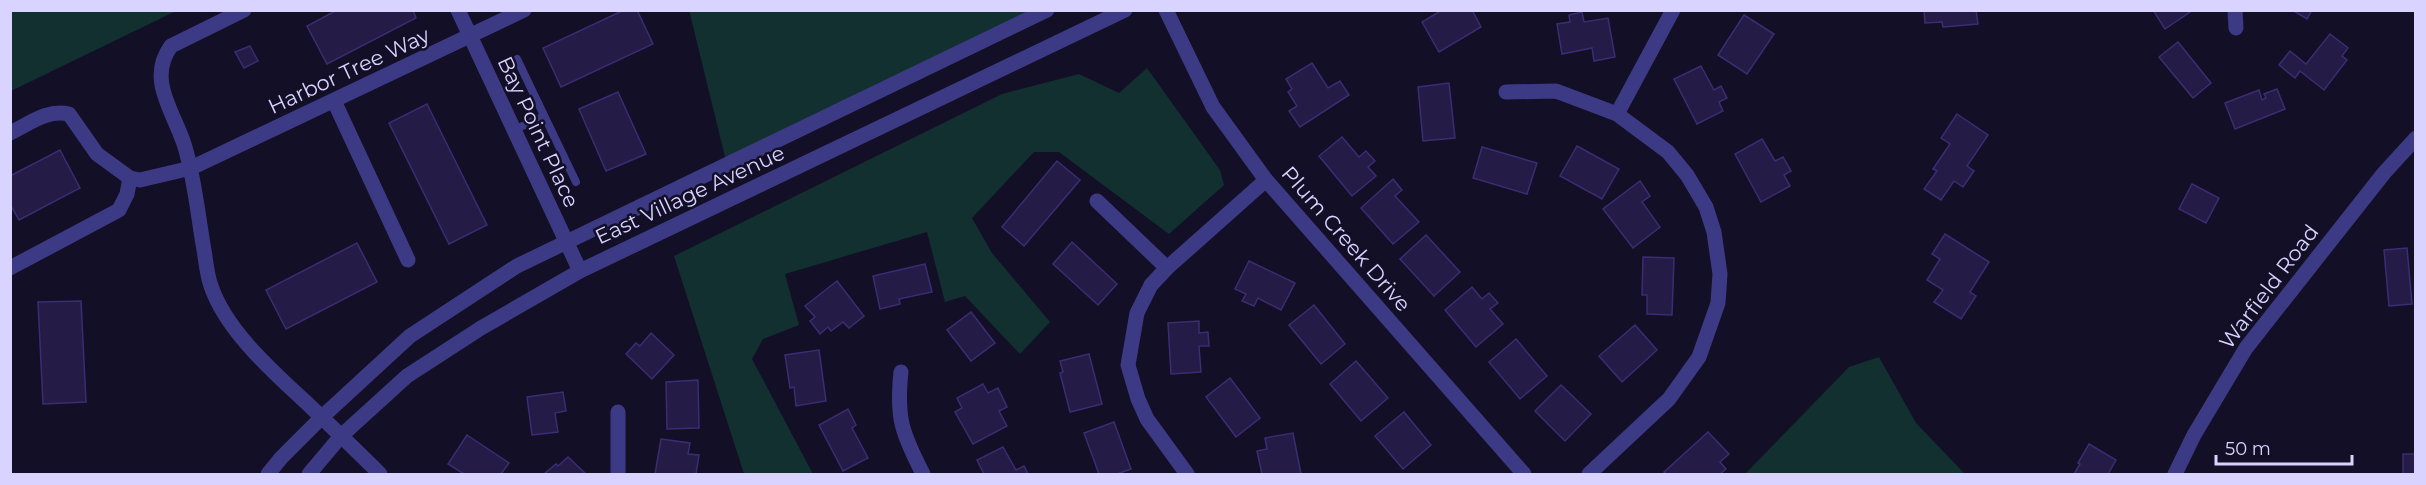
<svg xmlns="http://www.w3.org/2000/svg" width="2426" height="485" viewBox="0 0 2426 485" font-family="Montserrat,sans-serif">
<style>
.green{fill:#12302f}
.building{fill:#241b47;stroke:#3b2d73;stroke-width:1.5}
.lines{fill:none;stroke-linecap:round;stroke-linejoin:round}
.service{stroke:#3d3a85;stroke-width:8}
.minor{stroke:#3d3a85;stroke-width:15}
.tertiary{stroke:#3d3a85;stroke-width:15}
.labels{text-anchor:middle;stroke-width:5;stroke-linejoin:round;paint-order:stroke}
.street-label{font-size:21px;fill:#d9d4ff;stroke:#130f26}
</style>
<rect width="100%" height="100%" fill="#130f26"/>
<g class="green">
<path d="M11,10H176V11L11,91Z"/>
<path d="M689,10L1047,11L727,165Z"/>
<path d="M1147,68L1220,170L1224,185L1169,234L1059,152H1034L972,218L992,253L1050,322L1020,354L965,296L945,302L927,232L785,274L799,325L763,339L752,359L813,474H744L674,256L1002,94L1079,74L1119,93Z"/>
<path d="M1879,357L1916,423L1965,474H1745L1849,367Z"/>
</g>
<g class="building">
<path d="M337,10H413L416,18L327,64L307,26Z"/>
<path d="M624,10H637L653,44L561,87L543,48Z"/>
<path d="M1442,10H1472L1481,27L1439,52L1422,22Z"/>
<path d="M1924,10H1976L1978,24L1943,27L1942,22L1925,23Z"/>
<path d="M2153,10H2193L2165,29Z"/>
<path d="M2292,10H2312L2307,19Z"/>
<path d="M1582,12L1584,22L1608,18L1615,57L1594,61L1592,48L1562,54L1557,24L1570,22L1569,15Z"/>
<path d="M1744,15L1774,34L1747,74L1718,55Z"/>
<path d="M2330,34L2348,48L2342,56L2347,60L2324,90L2300,71L2295,78L2279,65L2290,51L2306,64Z"/>
<path d="M2178,42L2211,83L2193,98L2159,57Z"/>
<path d="M250,46L258,61L244,68L235,52Z"/>
<path d="M1312,63L1328,88L1340,81L1349,95L1300,127L1289,111L1297,106L1288,92L1292,89L1286,79Z"/>
<path d="M1701,66L1714,90L1721,86L1727,98L1719,102L1723,111L1697,124L1674,79Z"/>
<path d="M1449,83L1455,138L1423,141L1418,87Z"/>
<path d="M2277,89L2285,109L2235,129L2225,103L2259,90L2262,100L2266,98L2264,94Z"/>
<path d="M618,92L646,154L606,171L579,109Z"/>
<path d="M427,104L487,225L449,244L389,123Z"/>
<path d="M1957,114L1988,135L1967,166L1974,171L1963,187L1954,181L1941,200L1924,189L1937,171L1933,169L1950,144L1941,138Z"/>
<path d="M1342,137L1359,157L1366,151L1375,161L1368,167L1376,176L1352,196L1319,156Z"/>
<path d="M1762,139L1775,161L1783,157L1791,171L1784,175L1790,186L1761,202L1735,154Z"/>
<path d="M1577,146L1619,169L1602,199L1560,176Z"/>
<path d="M1482,147L1537,163L1527,194L1473,178Z"/>
<path d="M60,150L80,188L19,220L10,204V176Z"/>
<path d="M1057,161L1080,180L1024,246L1002,227Z"/>
<path d="M1393,179L1402,190L1395,196L1419,222L1393,244L1361,208Z"/>
<path d="M1640,181L1650,196L1642,202L1660,227L1633,248L1603,209Z"/>
<path d="M2192,184L2219,198L2206,223L2179,209Z"/>
<path d="M1945,234L1989,262L1970,292L1976,296L1961,319L1934,302L1943,290L1927,280L1940,259L1932,254Z"/>
<path d="M1426,235L1460,272L1434,296L1400,259Z"/>
<path d="M1072,242L1117,284L1098,305L1053,264Z"/>
<path d="M357,243L377,282L286,329L266,290Z"/>
<path d="M2407,248L2412,304L2389,306L2384,250Z"/>
<path d="M1643,257L1674,258L1672,315L1647,314V295H1642Z"/>
<path d="M1249,261L1295,283L1281,310L1258,298L1254,306L1242,301L1246,294L1235,289Z"/>
<path d="M925,264L932,292L899,299L900,304L880,309L873,276Z"/>
<path d="M837,281L864,316L849,328L843,322L831,331L828,327L820,334L810,321L815,317L805,306Z"/>
<path d="M1472,287L1482,299L1489,293L1498,303L1490,309L1503,324L1476,347L1445,310Z"/>
<path d="M81,301L86,402L43,404L38,302Z"/>
<path d="M1314,305L1345,344L1321,364L1289,325Z"/>
<path d="M971,312L995,343L971,361L947,330Z"/>
<path d="M1199,321V333L1208,332L1209,346H1199L1201,372L1171,374L1168,323Z"/>
<path d="M1635,325L1657,350L1622,382L1599,356Z"/>
<path d="M651,333L674,355L652,379L626,354L636,343L640,346Z"/>
<path d="M1516,339L1547,376L1520,399L1489,362Z"/>
<path d="M819,350L826,401L796,406L794,387L790,388L785,355Z"/>
<path d="M1089,354L1102,404L1070,412L1060,373L1063,372L1060,361Z"/>
<path d="M1356,361L1388,398L1361,421L1330,384Z"/>
<path d="M1230,378L1260,418L1236,437L1206,397Z"/>
<path d="M698,380L699,428L667,429L666,382Z"/>
<path d="M983,384L988,393L998,388L1007,407L999,411L1007,426L973,444L955,412L962,408L957,398Z"/>
<path d="M1561,385L1591,414L1565,441L1535,411Z"/>
<path d="M563,392L566,411L555,413L558,432L532,435L527,397Z"/>
<path d="M848,409L856,425L852,428L868,458L843,471L819,425Z"/>
<path d="M1404,412L1431,445L1403,469L1375,436Z"/>
<path d="M1114,422L1131,469L1117,474H1099L1084,433Z"/>
<path d="M1708,432L1729,454L1720,462L1726,469L1720,474H1666L1664,472Z"/>
<path d="M1293,433L1301,474H1262L1257,451L1267,449L1265,438Z"/>
<path d="M467,435L509,463L501,474H464L448,464Z"/>
<path d="M661,439L690,443L688,454L699,455L696,474H655Z"/>
<path d="M2089,444L2116,460L2108,474H2074L2080,464L2078,463Z"/>
<path d="M1003,447L1016,470L1024,466L1028,474H984L977,460Z"/>
<rect x="2403" y="454" width="13" height="20"/>
<path d="M568,457L586,474H544L556,464L558,466Z"/>
</g>
<g class="lines">
<g class="service">
<path d="M517,59L576,182"/>
<path d="M514,130L544,116"/>
</g>
<g class="minor">
<path d="M244,10L171,46C146,80 175,113 185,147C195,181 198,216 204,250C206,262 207,275 211,286C227,333 276,374 312,408C335,430 358,452 380,474"/>
<path d="M458,10L580,271"/>
<path d="M1166,10L1213,107L1266,180L1524,474"/>
<path d="M2235,10L2236,28"/>
<path d="M1506,92L1556,91L1617,114L1668,152L1687,175L1706,207L1714,232L1720,274L1718,303L1699,357L1669,399L1589,474"/>
<path d="M334,101L408,260"/>
<path d="M1617,114L1673,10"/>
<path d="M10,133C29,124 47,109 69,114L97,154L130,178L127,194L119,210L10,268"/>
<path d="M130,178L140,180L191,168L524,10"/>
<path d="M1097,201L1167,268"/>
<path d="M901,372C896,418 902,433 923,474"/>
<path d="M618,474V412"/>
<path d="M1187,474L1147,419L1138,399L1128,365L1137,313L1151,285L1167,268L1266,180"/>
</g>
<g class="tertiary">
<path d="M268,474L281,458L322,417L410,336L517,266L1047,10"/>
<path d="M309,474L341,436L407,376L481,328L580,271L1125,10"/>
<path d="M2175,474L2194,435L2246,348L2384,173L2416,138"/>
</g>
</g>
<g class="labels">
<g class="street-label">
<text transform="translate(349 71) rotate(-25)" y="7">Harbor Tree Way</text>
<text transform="translate(538 132) rotate(65)" y="7">Bay Point Place</text>
<text transform="translate(690 195) rotate(-25)" y="7">East Village Avenue</text>
<text transform="translate(1346 239) rotate(49)" y="7">Plum Creek Drive</text>
<text transform="translate(2269 287) rotate(-53)" y="7">Warfield Road</text>
</g>
</g>
<rect width="2426" height="485" fill="none" stroke="#d9d4ff" stroke-width="24"/>
<path d="M2216 455v9h136v-9" fill="none" stroke="#d9d4ff" stroke-width="3"/>
<text x="2225" y="455" font-size="18" fill="#d9d4ff" stroke="#130f26" stroke-width="4.5" paint-order="stroke">50 m</text>
</svg>
